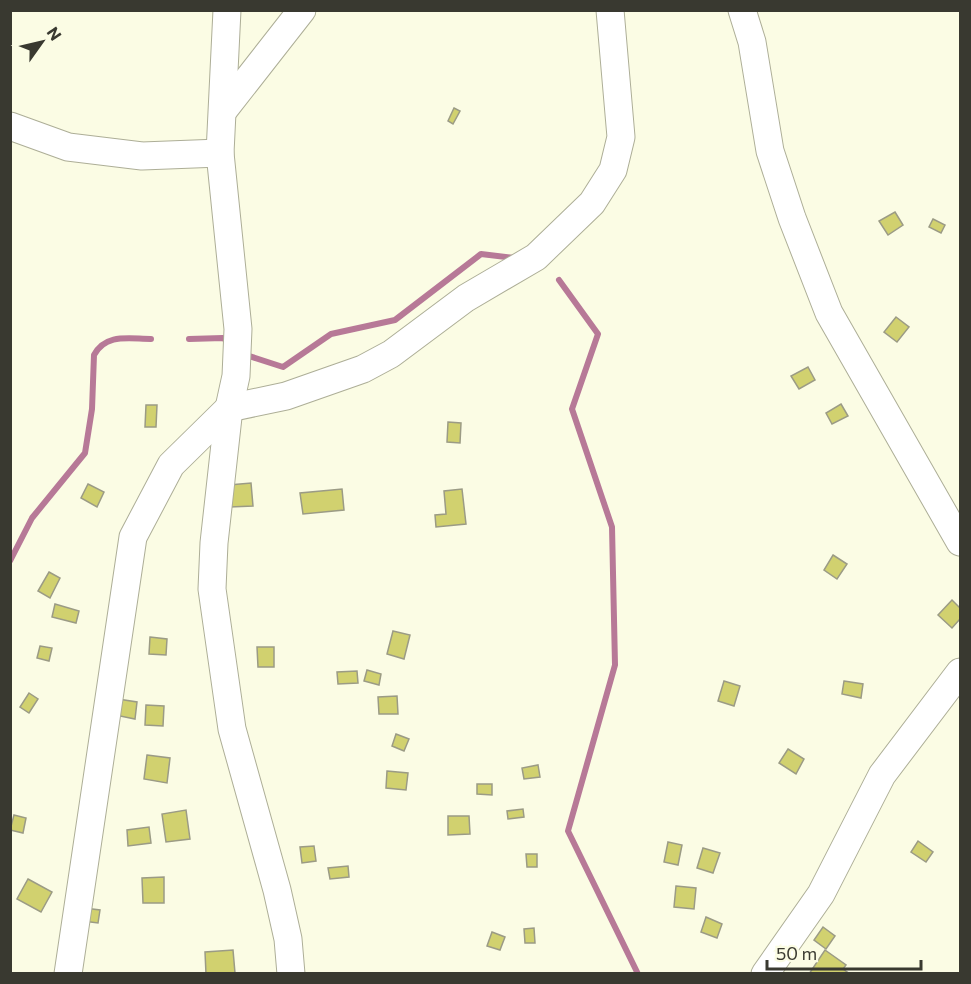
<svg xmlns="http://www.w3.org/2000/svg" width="971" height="984" viewBox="0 0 971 984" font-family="Commissioner,sans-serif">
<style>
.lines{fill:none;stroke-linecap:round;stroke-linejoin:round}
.stream{stroke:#b77997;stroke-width:6}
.building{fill:#d1d16f;stroke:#9b9b85;stroke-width:1.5}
.minor-casing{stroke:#adae97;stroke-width:29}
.minor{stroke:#fff;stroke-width:27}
</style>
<rect width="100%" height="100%" fill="#fbfce4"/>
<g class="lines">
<g class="stream">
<path d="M559,280L598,334L572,409L612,527L615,665L568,831L638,974"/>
<path d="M189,339L223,338L230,343"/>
<path d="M246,355L283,367L331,334L395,320L481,254L515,258"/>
<path d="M10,561L32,518L85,453L92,409L94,355C106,333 129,339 151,339"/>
</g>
</g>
<g class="building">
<path d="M454,108L460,111L453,124L448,121Z"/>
<path d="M895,212L903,225L888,235L879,221Z"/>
<path d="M933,219L945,225L941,233L929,227Z"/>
<path d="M896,317L909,327L897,342L884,332Z"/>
<path d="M808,367L815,380L799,389L791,376Z"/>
<path d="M841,404L848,416L832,424L826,413Z"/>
<path d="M146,405H157L156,427H145Z"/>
<path d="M448,422L461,423L460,443L447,442Z"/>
<path d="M251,483L253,506L230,507L229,485Z"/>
<path d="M88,484L104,492L97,507L81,498Z"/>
<path d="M342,489L344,510L303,514L300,493Z"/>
<path d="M462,489L466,524L436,527L435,515L446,514L444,491Z"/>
<path d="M833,555L847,564L837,579L824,570Z"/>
<path d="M49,572L60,578L50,598L38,591Z"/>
<path d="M952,600L960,608V619L952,628L938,615Z"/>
<path d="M55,604L79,611L76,623L52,617Z"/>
<path d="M393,631L410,635L404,659L387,654Z"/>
<path d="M150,637L167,639L166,655L149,654Z"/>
<path d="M40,646L52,648L49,661L37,658Z"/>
<path d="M257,647H274V667H258Z"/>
<path d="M367,670L381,674L379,685L364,681Z"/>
<path d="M357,671L358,683L338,684L337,672Z"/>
<path d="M724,681L740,686L734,706L718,701Z"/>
<path d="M844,681L863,684L861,698L842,694Z"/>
<path d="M29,693L38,699L29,713L20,707Z"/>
<path d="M397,696L398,714H379L378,697Z"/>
<path d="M118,699L137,702L135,719L115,715Z"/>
<path d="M146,705L164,706L163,726L145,725Z"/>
<path d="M396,734L409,739L404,751L392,746Z"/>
<path d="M788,749L804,759L796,774L779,763Z"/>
<path d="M147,755L170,758L167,783L144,779Z"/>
<path d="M538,765L540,777L524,779L522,768Z"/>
<path d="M387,771L408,773L406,790L386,788Z"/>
<path d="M477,784H492V795L477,794Z"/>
<path d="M523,809L524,817L508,819L507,811Z"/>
<path d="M186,810L190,839L166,842L162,814Z"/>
<path d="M14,815L26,818L23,833L10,830Z"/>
<path d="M448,816H469L470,834L448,835Z"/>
<path d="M149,827L151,843L128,846L127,830Z"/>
<path d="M918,841L933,852L926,862L911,852Z"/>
<path d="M668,842L682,845L678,865L664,862Z"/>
<path d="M314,846L316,861L302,863L300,847Z"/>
<path d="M703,848L720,853L713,873L697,868Z"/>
<path d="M526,854H537V867H527Z"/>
<path d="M348,866L349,877L330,879L328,868Z"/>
<path d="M164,877V903H143L142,878Z"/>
<path d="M28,879L52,892L41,912L17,899Z"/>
<path d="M676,886L696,888L694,909L674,907Z"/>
<path d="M84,908L100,910L98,923L83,921Z"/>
<path d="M706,917L722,924L717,938L701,932Z"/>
<path d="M823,927L835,936L826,949L814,940Z"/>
<path d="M534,928L535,943H525L524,929Z"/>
<path d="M492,932L505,937L500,950L487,946Z"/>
<path d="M233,950L235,973L206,974L205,952Z"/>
<path d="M825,950L846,965L843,969L850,974H809Z"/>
</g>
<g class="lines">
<defs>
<g id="minor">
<path d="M227,10L220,153L238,329L236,376L229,408L214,543L212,589L232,729L277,890L288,939L291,974"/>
<path d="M742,10L752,42L770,151L792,218L829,313L960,542"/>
<path d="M223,111L302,10"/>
<path d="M10,126L68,147L142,156L220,153"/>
<path d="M68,974L133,537L171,465L229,408L286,396L363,369L391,354L466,298L536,257L592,203L613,170L621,137L610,10"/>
<path d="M765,974L821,894L882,775L960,672"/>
</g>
</defs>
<use href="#minor" class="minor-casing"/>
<use href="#minor" class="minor"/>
</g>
<rect width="971" height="984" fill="none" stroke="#393930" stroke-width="24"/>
<g transform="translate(42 42) rotate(56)" stroke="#fbfce4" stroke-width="4.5" paint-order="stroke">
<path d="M0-4.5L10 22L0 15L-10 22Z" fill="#393930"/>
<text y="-9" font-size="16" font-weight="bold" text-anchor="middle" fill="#393930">N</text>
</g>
<path d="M767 960v9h154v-9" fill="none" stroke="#393930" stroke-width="3"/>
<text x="776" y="960" font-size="18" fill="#393930" stroke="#fbfce4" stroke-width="4.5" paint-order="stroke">50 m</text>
</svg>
